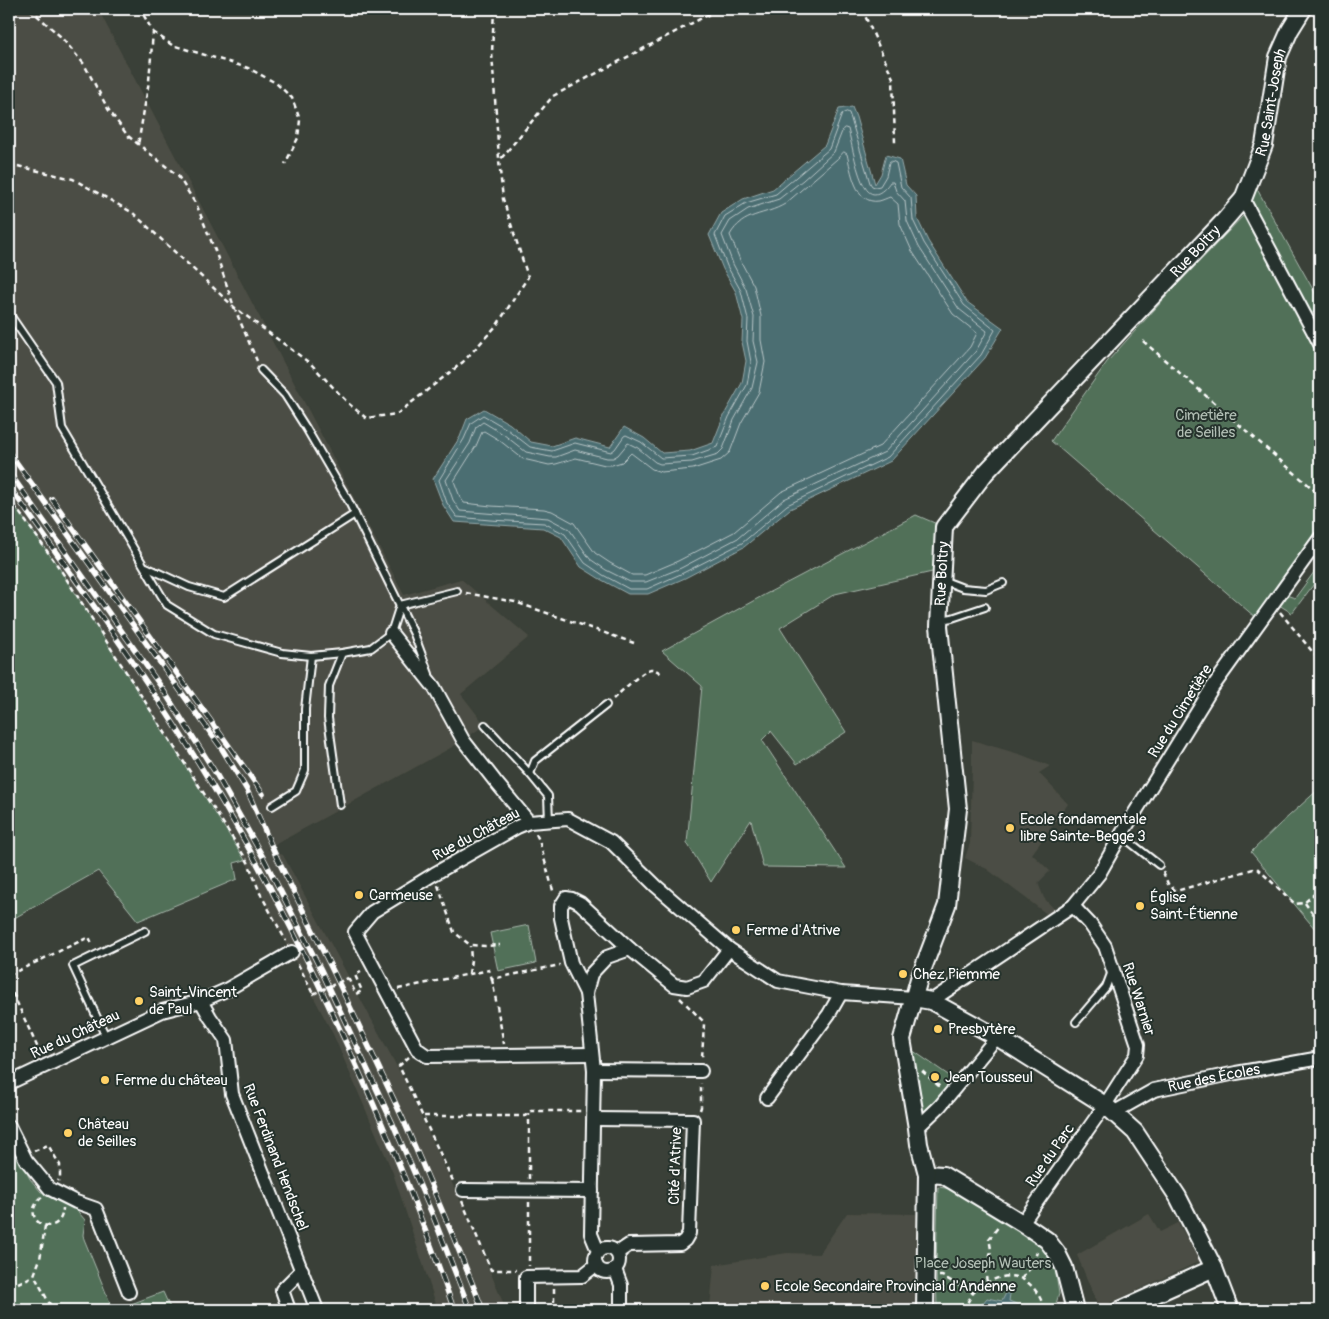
<svg xmlns="http://www.w3.org/2000/svg" width="1329" height="1319" viewBox="0 0 1329 1319" font-family="Pangolin,sans-serif">
<style>
.built{fill:#4c4d44}
.green{fill:#516f58;stroke:#a8b7ac}
.water{fill:#4c6e72;stroke:#94a8aa}
.lines{fill:none;stroke-linecap:round;stroke-linejoin:round}
.shore{stroke:#b7c5c7;stroke-width:1}
.service-casing{stroke:#fff;stroke-width:10}
.minor-casing{stroke:#fff;stroke-width:16}
.tertiary-casing{stroke:#fff;stroke-width:20}
.path{stroke:#fff;stroke-width:2.5;stroke-dasharray:5 4;stroke-linecap:butt}
.service{stroke:#26332d;stroke-width:6}
.minor{stroke:#26332d;stroke-width:12}
.tertiary{stroke:#26332d;stroke-width:16}
.rail-casing{stroke:#fff;stroke-width:5.5}
.rail{stroke:#26332d;stroke-width:4;stroke-dasharray:11;stroke-linecap:butt}
.path-bridge{stroke:#fff;stroke-width:2.5;stroke-dasharray:5 4;stroke-linecap:butt}
.poi-dot{fill:#ffd166;stroke:#26332d;stroke-width:2}
.labels{text-anchor:middle;stroke-width:4;stroke-linejoin:round;paint-order:stroke}
.street-label{font-size:15px;fill:#fff;stroke:#26332d}
.park-label{font-size:15px;fill:#b1beb4;stroke:#26332d}
.poi-label{font-size:15px;fill:#fff;stroke:#26332d;text-anchor:start}
</style>
<rect width="100%" height="100%" fill="#3a4038"/>
<filter id="ink" filterUnits="userSpaceOnUse"><feTurbulence type="fractalNoise" baseFrequency=".02" numOctaves="2"/><feDisplacementMap in="SourceGraphic" scale="10" xChannelSelector="R" yChannelSelector="G"/><feConvolveMatrix kernelMatrix="1 2 1 2 8 2 1 2 1" color-interpolation-filters="sRGB"/></filter>
<g filter="url(#ink)">
<g class="built">
<path d="M9,9H98L324,440L404,595L461,579L529,637L461,694L485,725L454,746L267,849L283,855L403,1078L466,1213L506,1310H438L393,1173L333,1034L278,929L245,860L60,569L9,498Z"/>
<path d="M972,740L1022,755L1050,766L1039,773L1068,804L1032,854L1050,871L1038,883L1044,898L1055,910L1048,915L987,869L965,858L970,843L972,770Z"/>
<path d="M847,1213L916,1214L915,1310H731L710,1308L714,1265L787,1253L819,1254Z"/>
<path d="M1149,1214L1160,1232L1178,1223L1200,1261L1099,1308L1077,1255Z"/>
</g>
<g class="green">
<path d="M1257,189L1320,302V324L1314,312L1309,315L1249,202Z"/>
<path d="M1245,214L1320,355V526L1255,617L1051,441L1107,362L1174,288Z"/>
<path d="M9,498L60,569L245,860L234,863L237,879L138,921L98,871L9,921Z"/>
<path d="M916,515L944,527L941,570L835,594L780,628L846,732L797,764L771,731L762,740L846,868L763,867L751,820L711,882L687,843L702,686L662,651L764,595Z"/>
<path d="M1320,564V576L1292,613L1279,605L1286,595L1295,598Z"/>
<path d="M1320,788V935L1251,852L1279,825Z"/>
<path d="M529,925L536,963L498,971L490,933Z"/>
<path d="M909,1048L954,1079L921,1118Z"/>
<path d="M9,1138L30,1179L41,1192H44L74,1207L85,1220L83,1235L84,1239L113,1310H9Z"/>
<path d="M938,1187L953,1189L1026,1235L1042,1248L1055,1268L1059,1294L1054,1310H937L936,1269Z"/>
<path d="M163,1292L171,1310H115Z"/>
</g>
<g class="water">
<path d="M852,107L856,117L875,184L881,174L886,155L900,159L906,185L916,196L917,218L928,241L967,302L1003,328L985,358L891,461L790,509L744,547L685,578L648,594H628L600,579L581,567L561,537L543,528L454,522L443,505L433,479L460,437L467,419L484,409L510,424L531,442L552,446L575,438L610,447L624,427L644,438L662,453L690,451L713,443L724,415L742,383L746,361L742,342L743,320L736,292L723,269L709,235L721,213L743,199L773,189L825,145L839,109Z"/>
<path d="M1006,1293L1010,1294L1009,1301L1019,1305L1023,1310H983L982,1309V1304L987,1298L1002,1301Z"/>
</g>
<g class="lines">
<g class="shore">
<path d="M847,112L849,113L851,119L870,183L872,186L875,187L880,186L886,176L889,163L892,161L896,163L901,187L911,198L913,220L924,243L964,305L995,330L981,355L888,457L787,505L742,543L683,573L647,589H629L603,575L585,563L565,534L544,523L490,520L457,517L447,503L439,480L464,439L471,423L483,415L507,429L530,447L552,451L575,443L611,452L615,449L624,436L626,435L641,442L661,458L692,456L717,447L729,417L747,385L751,362L747,341L748,319L741,291L727,266L715,235L725,216L746,203L776,194L829,149L842,114Z"/>
<path d="M845,128L848,129C852,145 857,175 865,187C873,201 884,191 890,182H893L896,191L905,201L907,221L919,247L959,309L987,331L976,351L885,452L784,499L738,538L681,568L646,582H630L606,570L590,559L569,529L548,518L460,511L453,500L446,480L470,443L476,427L483,422L503,434L526,452L550,457H556L575,450L607,458H613L618,455L628,443L638,448L655,462L660,464L692,462L718,454L723,449L734,420L752,388L758,362L753,341L754,317L746,289L733,264L722,235L730,221L748,209L779,199L803,180L834,152L843,129Z"/>
<path d="M844,152L847,154C851,170 855,205 879,201C883,200 887,198 890,197L898,204L900,224L912,251L953,314L977,333L970,347L880,446L781,492L734,532L678,561L645,575H632L610,563L595,553L574,523L552,511L544,509L491,506L464,503L460,497L454,481L476,446L482,432L484,431L499,440L523,459L549,465L556,464L576,458L605,465H612L622,462L631,453L652,469L661,472L693,469L721,460L730,452L741,423L759,392L765,362L761,340V316L754,286L740,260L730,235C743,212 765,216 785,204L837,159Z"/>
</g>
<defs>
<g id="service">
<path d="M12,318L56,382L62,428L167,605L214,634L282,653L311,656L342,653L371,648L391,633L400,605L457,591"/>
<path d="M261,370L285,395L306,428L348,500L414,634L429,674"/>
<path d="M146,567L189,587L224,597L355,514"/>
<path d="M942,580L963,588L986,590L1003,583"/>
<path d="M940,620L952,618L985,607"/>
<path d="M485,725L530,774L548,796L549,821"/>
<path d="M530,774L535,761L606,705"/>
<path d="M340,805L328,718L329,686L342,653"/>
<path d="M272,806L296,791L305,770V709L311,656"/>
<path d="M1121,835L1159,865"/>
<path d="M1076,1022L1106,987L1112,971"/>
<path d="M106,1037L73,966L145,931"/>
</g>
<g id="minor">
<path d="M1243,199L1320,344"/>
<path d="M391,633L434,687L463,740L495,781L529,822"/>
<path d="M586,993L571,963L561,918V906L566,898L572,899L580,903L630,949"/>
<path d="M201,1001L210,1017L226,1040L232,1094L317,1310"/>
<path d="M931,1001L1073,906L1099,874L1121,835L1212,688L1320,538"/>
<path d="M591,1054L427,1056L417,1049L355,932L372,912L434,874L517,827L529,822L568,819L611,842L656,886L729,949L778,981L841,993L914,998"/>
<path d="M594,1070L701,1071"/>
<path d="M9,1083L162,1011L201,1001L226,990L292,952"/>
<path d="M767,1098L829,1014L841,993"/>
<path id="s1" d="M1113,1113L1154,1090L1236,1073L1320,1058"/>
<path d="M594,1119L693,1120L689,1233L685,1240L680,1244L629,1245L617,1253"/>
<path d="M9,1126L26,1160L50,1189L76,1202L96,1209L129,1292"/>
<path d="M917,1128L940,1106L997,1037"/>
<path d="M463,1190L592,1191"/>
<path d="M1022,1223L1105,1105L1137,1055L1138,1045L1105,946L1090,924L1073,906"/>
<circle cx="607" cy="1260" r="12"/>
<path d="M598,1251L591,1234L594,1070L586,993L591,974L607,957L630,949L674,985L687,987L704,981L729,949"/>
<path d="M615,1269L621,1285V1310"/>
<path d="M289,1310L282,1290L302,1270"/>
<path d="M526,1310V1277L582,1276L596,1265"/>
</g>
<g id="tertiary">
<path d="M914,998L931,1001L997,1037L1105,1105L1135,1132L1178,1197L1214,1268L1230,1310"/>
<path d="M927,1174L943,1175L1022,1223L1047,1240L1057,1253L1064,1267L1075,1310"/>
<path id="s2" d="M925,1310L927,1174L919,1144L917,1128L902,1039L919,979L947,905L958,809L939,626L944,527L986,472L1223,222L1243,199L1264,145L1278,57L1290,30L1303,9"/>
<path d="M1120,1310L1214,1268"/>
</g>
</defs>
<use href="#service" class="service-casing"/>
<use href="#minor" class="minor-casing"/>
<use href="#tertiary" class="tertiary-casing"/>
<g class="path">
<path d="M30,9L60,36L84,64L108,109L128,136L178,176L197,206L216,253L234,307L257,361"/>
<path d="M137,9L143,14L153,32L149,81L138,145"/>
<path d="M494,9L492,53L499,159"/>
<path d="M862,9L893,78L895,143"/>
<path d="M153,32L172,45L248,68L276,83L292,98L300,120L298,138L285,164"/>
<path d="M9,164L73,179L133,213L234,307L311,364L349,404L366,418L397,414L463,362L497,325L528,277L503,199L499,161L553,96L719,9"/>
<path d="M1143,341L1320,495"/>
<path d="M9,498L60,569L248,862L260,893L286,941"/>
<path d="M466,593L515,602L634,643"/>
<path d="M1280,612L1320,661"/>
<path d="M613,699C620,693 643,670 651,669C655,669 659,672 662,674"/>
<path d="M536,834L539,840L554,894"/>
<path d="M1163,872L1168,884L1176,891L1257,868L1295,904L1304,903L1320,889"/>
<path d="M438,885L454,932L470,945L485,946L500,945"/>
<path d="M1305,903L1320,924"/>
<path d="M298,964L313,994"/>
<path d="M469,974L471,960L470,946"/>
<path d="M9,975L89,937L93,946"/>
<path d="M348,978L356,994L362,991L355,975L361,972"/>
<path d="M492,979L504,1044"/>
<path d="M9,985L41,1055"/>
<path d="M398,989L489,970L492,979L560,965"/>
<path d="M680,998L703,1021L704,1024L702,1058"/>
<path d="M409,1057L399,1066L454,1183"/>
<path d="M922,1071L940,1087"/>
<path d="M700,1110L701,1107V1083"/>
<path d="M424,1116H525L531,1111H582"/>
<path d="M34,1151L48,1145L60,1165V1178L58,1181"/>
<path d="M529,1179V1113"/>
<path d="M42,1197C15,1221 61,1242 63,1208"/>
<path d="M462,1201L491,1270H516"/>
<path d="M529,1202V1266"/>
<path d="M45,1226L40,1259L34,1275L53,1310"/>
<path d="M939,1276H942L973,1293C1003,1267 1032,1270 1045,1310"/>
<path d="M1022,1278L1032,1266L1037,1252"/>
<path d="M987,1282L984,1266C992,1255 992,1252 989,1239L999,1226"/>
<path d="M18,1283L27,1279L34,1275"/>
<path d="M554,1288V1310"/>
<path d="M963,1310L973,1293"/>
</g>
<use href="#service" class="service"/>
<use href="#minor" class="minor"/>
<use href="#tertiary" class="tertiary"/>
<defs>
<g id="rail">
<path d="M9,452L222,749L247,790L276,856L335,975L403,1119L453,1236L483,1310"/>
<path d="M9,472L162,688L215,772L264,859L321,970L393,1124L433,1216L470,1310"/>
<path d="M9,486C76,581 145,675 206,775C254,853 296,935 334,1017C379,1113 420,1210 454,1310"/>
<path d="M52,499L211,721L219,735"/>
<path d="M217,729L263,794"/>
</g>
</defs>
<use href="#rail" class="rail-casing"/>
<use href="#rail" class="rail"/>
<path class="path-bridge" d="M313,994L348,978"/>
</g>
</g>
<g class="poi-dot">
<circle cx="1010" cy="828" r="5"/>
<circle cx="359" cy="895" r="5"/>
<circle cx="1140" cy="906" r="5"/>
<circle cx="736" cy="930" r="5"/>
<circle cx="903" cy="974" r="5"/>
<circle cx="139" cy="1001" r="5"/>
<circle cx="938" cy="1029" r="5"/>
<circle cx="935" cy="1077" r="5"/>
<circle cx="105" cy="1080" r="5"/>
<circle cx="68" cy="1133" r="5"/>
<circle cx="765" cy="1286" r="5"/>
</g>
<g class="labels">
<g class="street-label">
<text dy="5" stroke="none"><textPath href="#s2" startOffset="1340">Rue Saint-Joseph</textPath></text>
<text dy="5" stroke="none"><textPath href="#s2" startOffset="1168">Rue Boltry</textPath></text>
<text dy="5" stroke="none"><textPath href="#s2" startOffset="748">Rue Boltry</textPath></text>
<text transform="translate(1180 711) rotate(-58)" y="5">Rue du Cimetière</text>
<text transform="translate(476 834) rotate(-28)" y="5">Rue du Château</text>
<text transform="translate(1139 999) rotate(72)" y="5">Rue Warnier</text>
<text transform="translate(75 1034) rotate(-25)" y="5">Rue du Château</text>
<text dy="5" stroke="none"><textPath href="#s1" startOffset="108">Rue des Écoles</textPath></text>
<text transform="translate(1050 1155) rotate(-55)" y="5">Rue du Parc</text>
<text transform="translate(276 1157) rotate(69)" y="5">Rue Ferdinand Hendschel</text>
<text transform="translate(675 1166) rotate(-88)" y="5">Cité d'Atrive</text>
</g>
<g class="park-label">
<text x="1206" y="420">Cimetière<tspan x="1206" dy="17">de Seilles</tspan></text>
<text x="983" y="1268">Place Joseph Wauters</text>
</g>
<g class="poi-label">
<text x="1020" y="824">Ecole fondamentale<tspan x="1020" dy="17">libre Sainte-Begge 3</tspan></text>
<text x="369" y="900">Carmeuse</text>
<text x="1150" y="902">Église<tspan x="1150" dy="17">Saint-Étienne</tspan></text>
<text x="746" y="935">Ferme d'Atrive</text>
<text x="913" y="979">Chez Piemme</text>
<text x="149" y="997">Saint-Vincent<tspan x="149" dy="17">de Paul</tspan></text>
<text x="948" y="1034">Presbytère</text>
<text x="945" y="1082">Jean Tousseul</text>
<text x="115" y="1085">Ferme du château</text>
<text x="78" y="1129">Château<tspan x="78" dy="17">de Seilles</tspan></text>
<text x="775" y="1291">Ecole Secondaire Provincial d'Andenne</text>
</g>
</g>
<rect width="1329" height="1319" fill="none" stroke="#26332d" stroke-width="30"/>
<rect x="15" y="15" width="1299" height="1289" fill="none" stroke="#fff" stroke-width="2" filter="url(#ink)"/>
</svg>
